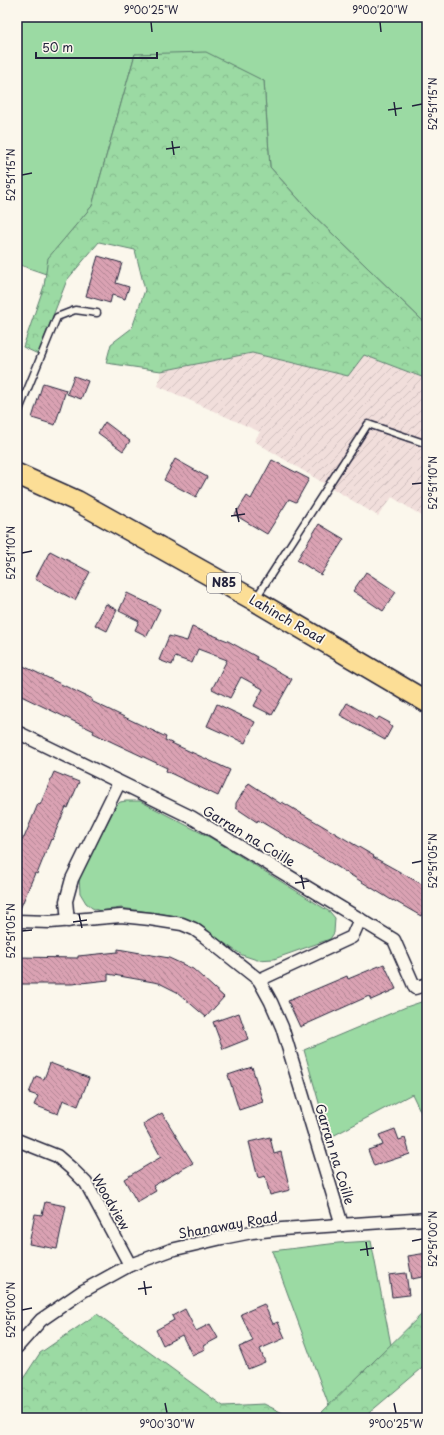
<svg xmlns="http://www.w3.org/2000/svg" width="444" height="1435" viewBox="0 0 444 1435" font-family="'Playpen Sans',sans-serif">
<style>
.industrial{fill:url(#industrial-furrows)}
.green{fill:#9bdaa3;stroke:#5e7e6f}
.forest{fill:url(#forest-crowns);stroke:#5e7e6f}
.building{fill:url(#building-back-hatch);stroke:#22223b}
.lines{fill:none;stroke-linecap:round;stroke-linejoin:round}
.service-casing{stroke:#22223b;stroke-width:9}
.minor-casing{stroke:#22223b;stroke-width:15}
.primary-casing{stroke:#22223b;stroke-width:23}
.service{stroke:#fbf7ec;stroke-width:6}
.minor{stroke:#fbf7ec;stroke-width:12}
.primary{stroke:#fcde96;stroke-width:20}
.ticks{fill:none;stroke:#22223b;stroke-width:1.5}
.labels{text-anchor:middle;stroke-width:3.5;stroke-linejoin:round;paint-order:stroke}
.shield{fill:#fbf7ec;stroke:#636270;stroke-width:1}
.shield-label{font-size:12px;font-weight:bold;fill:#22223b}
.street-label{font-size:13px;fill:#22223b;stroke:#fbf7ec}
.neatline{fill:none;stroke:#22223b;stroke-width:1.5}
.ticks-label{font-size:10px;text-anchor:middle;fill:#22223b}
</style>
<defs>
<pattern id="industrial-furrows" width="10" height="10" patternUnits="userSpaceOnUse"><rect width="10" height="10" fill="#f1dedb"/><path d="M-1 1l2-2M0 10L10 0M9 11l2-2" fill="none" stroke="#cebebd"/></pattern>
<pattern id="forest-crowns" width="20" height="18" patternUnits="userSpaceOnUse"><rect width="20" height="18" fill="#9bdaa3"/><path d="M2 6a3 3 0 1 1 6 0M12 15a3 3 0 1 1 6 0" fill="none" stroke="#85bb8d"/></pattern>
<pattern id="building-back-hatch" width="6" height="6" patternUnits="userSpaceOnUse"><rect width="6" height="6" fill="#daa2b3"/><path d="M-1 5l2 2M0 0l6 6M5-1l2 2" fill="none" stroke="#b08493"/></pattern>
</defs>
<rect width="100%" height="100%" fill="#fbf7ec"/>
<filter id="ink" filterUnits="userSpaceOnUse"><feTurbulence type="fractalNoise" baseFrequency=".025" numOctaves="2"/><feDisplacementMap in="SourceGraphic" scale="8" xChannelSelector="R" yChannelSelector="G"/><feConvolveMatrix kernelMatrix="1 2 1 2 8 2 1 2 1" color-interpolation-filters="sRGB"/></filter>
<g filter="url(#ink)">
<path class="industrial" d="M252,353L348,376L364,355L427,379V515L425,518L392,497L378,516L254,441L260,432L158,386L161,371Z"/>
<g class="green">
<path d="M17,17H427V325L311,213L270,167L264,81L135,54L92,206L49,258L46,274L17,264Z"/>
<path d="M126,801H140L211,838L330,912L335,918L334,933L330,939L274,959L257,960L242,955L197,925L177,916L121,908L100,911L92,908L86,903L80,893L79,878L116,806L120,802Z"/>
<path d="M427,1000V1125L412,1094L329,1138L304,1050L406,1007Z"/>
<path d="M371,1241L391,1345L329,1406L272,1251L338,1243Z"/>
</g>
<g class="forest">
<path d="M206,52L264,81L270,167L311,213L427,325V379L364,355L348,376L252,353L161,371L106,363L111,344L132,328L145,290L135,250L99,242L67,280L38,354L23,347L44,286L48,258L92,206L135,54Z"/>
<path d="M427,1309V1364L363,1418H316Z"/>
<path d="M97,1314L223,1406L264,1404L293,1418H17V1388L40,1353Z"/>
</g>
<g class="building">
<path d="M98,256L122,263L116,283L129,287L125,299L112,295L110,303L86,296Z"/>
<path d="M74,376L88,381L81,399L67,394Z"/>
<path d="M43,383L66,390L55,425L32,418Z"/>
<path d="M105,422L130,441L123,451L98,433Z"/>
<path d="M175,459L207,477L196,497L164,480Z"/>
<path d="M272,460L309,479L296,502L289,499L267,534L235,515L247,496L251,499Z"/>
<path d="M319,524L344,539L321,575L297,560Z"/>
<path d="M50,551L90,572L75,600L35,579Z"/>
<path d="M366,572L396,592L383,611L353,591Z"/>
<path d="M127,593L160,609L147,636L135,630L139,621L119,611Z"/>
<path d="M106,604L117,610L107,631L95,625Z"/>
<path d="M192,627L228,641L257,657L256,659L292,679L272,715L254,706L263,689L241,677L230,698L212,689L227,660L198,649L192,663L175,657L172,665L159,660L169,636L187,641Z"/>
<path d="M17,663L92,699L91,701L166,737L165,740L230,770L218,796L166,771L167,768L93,733L94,731L17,694Z"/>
<path d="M347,703L377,720L379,717L390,723L389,725L392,727L385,740L340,715Z"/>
<path d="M217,704L255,722L245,743L207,726Z"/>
<path d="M54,772L79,782L68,808L66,807L52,840L51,839L37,874L35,873L18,914H17V849L22,838H24L38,804L40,805Z"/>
<path d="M249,783L281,804L282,802L374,856L373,857L427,887V906L421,916L393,900V901L336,866L258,820L257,822L236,808V803Z"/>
<path d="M118,949L169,958L193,969L224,997L206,1017L177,992L159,983L108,974V980L72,984H17V957L78,958V956L118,952Z"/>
<path d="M384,964L396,989L371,1000L369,996L300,1027L288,1001L347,976L348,979Z"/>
<path d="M239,1013L248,1039L223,1049L213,1022Z"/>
<path d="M50,1063L89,1078L78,1106L63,1100L58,1114L34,1105L38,1096L29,1093L36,1076L44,1079Z"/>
<path d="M252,1067L263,1102L239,1110L228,1075Z"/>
<path d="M162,1113L193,1163L153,1186L156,1191L137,1202L124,1179L161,1157L143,1124Z"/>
<path d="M395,1129L399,1140L405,1138L410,1154L374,1166L368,1150L383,1145L379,1135Z"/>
<path d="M270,1137L274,1154L281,1152L290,1190L270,1195L265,1176L258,1178L249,1142Z"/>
<path d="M45,1202L66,1206L57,1249L29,1244L35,1214L42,1215Z"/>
<path d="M427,1253V1276L412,1279L408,1256Z"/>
<path d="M406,1273L409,1295L392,1297L389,1275Z"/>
<path d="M264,1304L273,1324L278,1322L285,1338L260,1349L265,1362L248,1369L239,1347L253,1341L241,1314Z"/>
<path d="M185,1309L196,1331L210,1324L218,1338L203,1346L205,1349L192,1355L182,1335L163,1345L156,1330L174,1320L172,1316Z"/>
</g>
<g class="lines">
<defs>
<g id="service">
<path d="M17,415L57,317L75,310L97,313"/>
<path d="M256,598L368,424L427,444"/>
</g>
<g id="minor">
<path d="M17,732L191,817L394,940L415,988L427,984"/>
<path d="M17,921L50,922L121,916L150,919L182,924L194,929L205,937L259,980L271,1002L282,1027L342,1225"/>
<path d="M68,921L66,901L72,879L119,783"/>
<path d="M259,980L352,937L360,919"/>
<path d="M17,1140L57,1156L72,1169L86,1183L130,1265"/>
<path d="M17,1347L41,1320L83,1291L130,1265L171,1250L222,1238L252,1232L282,1229L427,1219"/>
</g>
<path id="primary" d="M17,474L77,501L254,600L427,702"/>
</defs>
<use href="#service" class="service-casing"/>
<use href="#minor" class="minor-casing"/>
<use href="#primary" class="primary-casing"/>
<use href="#service" class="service"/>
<use href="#minor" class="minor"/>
<use href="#primary" class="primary"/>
</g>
</g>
<path class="ticks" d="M151,22L152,32M380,22L381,32M394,102L396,116M412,106L422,104M388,110L402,108M172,141L174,155M166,149L180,147M22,175L32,173M412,484L422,483M236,508L239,522M231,516L245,514M22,553L32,551M412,863L422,861M301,875L304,889M295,883L309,881M79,914L82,928M73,922L87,920M22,931L32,930M412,1241L422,1239M366,1242L368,1256M360,1250L374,1248M144,1281L146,1295M138,1289L152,1287M22,1310L32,1308M165,1403L167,1413M394,1403L396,1413"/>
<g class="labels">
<rect class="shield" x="207" y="573" width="34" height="20" rx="3"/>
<g class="shield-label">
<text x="224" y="587">N85</text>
</g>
<g class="street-label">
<text transform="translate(287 619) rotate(30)" y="5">Lahinch Road</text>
<text transform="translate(249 836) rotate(31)" y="5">Garran na Coille</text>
<text transform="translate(335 1154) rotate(73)" y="5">Garran na Coille</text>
<text transform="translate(111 1202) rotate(60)" y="5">Woodview</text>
<text transform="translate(228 1225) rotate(-10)" y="5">Shanaway Road</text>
</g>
</g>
<rect width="444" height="1435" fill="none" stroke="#fbf7ec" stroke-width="44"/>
<path d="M36 52v6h121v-6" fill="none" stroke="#22223b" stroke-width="2"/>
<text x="42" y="52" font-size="12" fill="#22223b" stroke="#fbf7ec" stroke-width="3" paint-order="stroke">50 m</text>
<rect x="22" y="22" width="400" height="1391" class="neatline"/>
<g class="ticks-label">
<text x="151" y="14">9°00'25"W</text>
<text x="380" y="14">9°00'20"W</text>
<text transform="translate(433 104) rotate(-90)" y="4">52°51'15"N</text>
<text transform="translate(11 175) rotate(-90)" y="4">52°51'15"N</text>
<text transform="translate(433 483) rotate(-90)" y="4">52°51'10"N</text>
<text transform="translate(11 553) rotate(-90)" y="4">52°51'10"N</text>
<text transform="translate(433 861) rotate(-90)" y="4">52°51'05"N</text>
<text transform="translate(11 931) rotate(-90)" y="4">52°51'05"N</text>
<text transform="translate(433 1239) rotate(-90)" y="4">52°51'00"N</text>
<text transform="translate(11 1310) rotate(-90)" y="4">52°51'00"N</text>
<text x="167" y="1428">9°00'30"W</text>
<text x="396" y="1428">9°00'25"W</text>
</g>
</svg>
